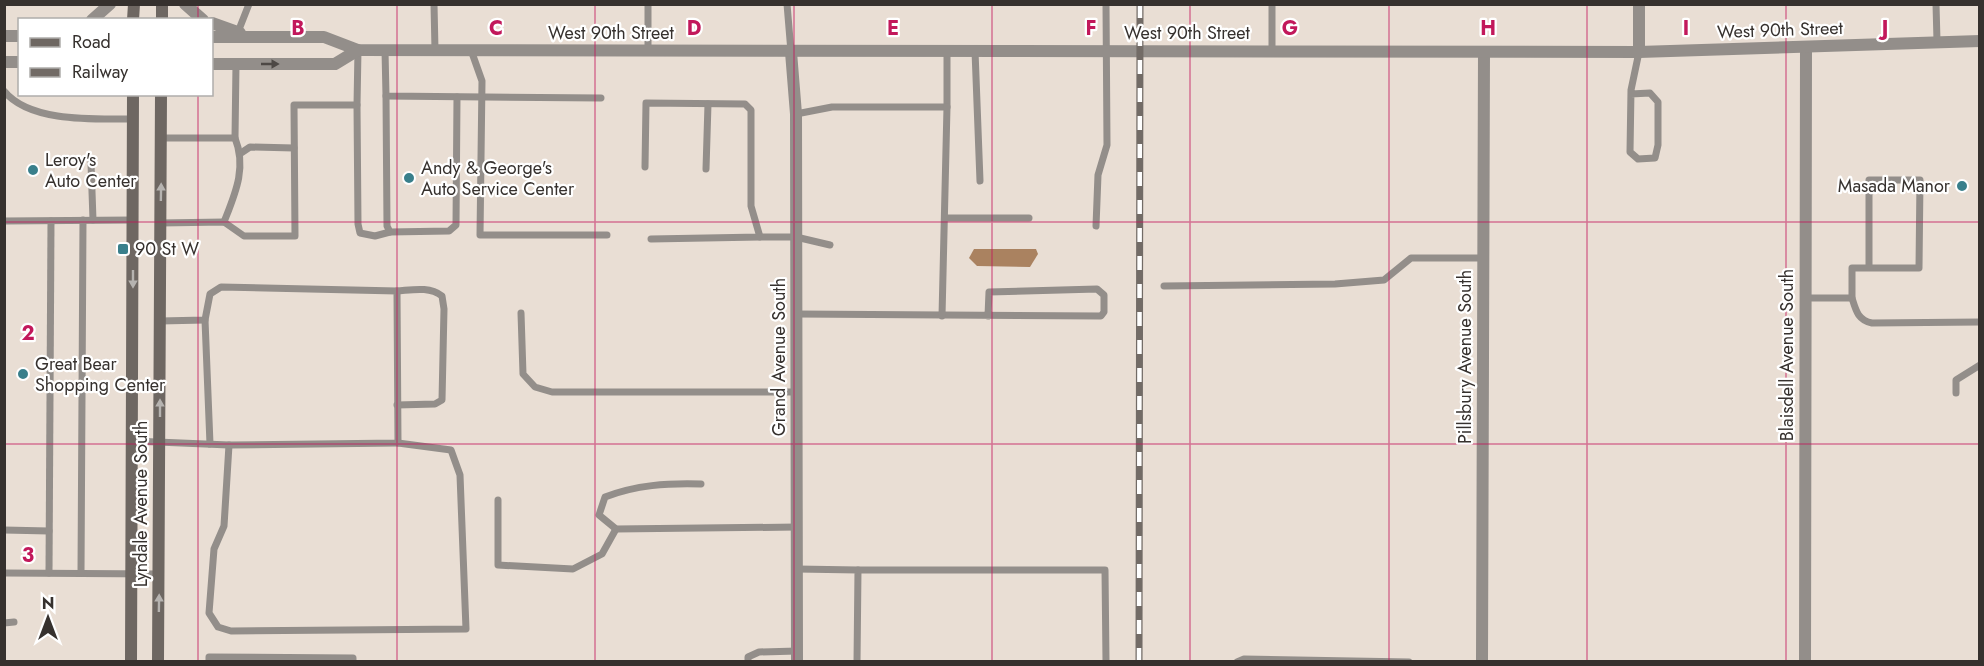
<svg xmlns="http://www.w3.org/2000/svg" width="1984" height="666" viewBox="0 0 1984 666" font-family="Jost,sans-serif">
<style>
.water{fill:#aa8260}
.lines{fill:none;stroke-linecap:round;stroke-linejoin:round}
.service{stroke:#938e8a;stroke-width:7}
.minor{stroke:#938e8a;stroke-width:12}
.tertiary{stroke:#938e8a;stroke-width:12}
.secondary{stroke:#6e6762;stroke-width:12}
.rail-casing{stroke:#726b66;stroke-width:7}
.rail{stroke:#fff;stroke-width:4.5;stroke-dasharray:14;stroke-linecap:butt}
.oneway{fill:#4d4845}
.oneway2{fill:#b6b3b0}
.grid{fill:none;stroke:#c2185b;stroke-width:1.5;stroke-opacity:0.55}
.poi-dot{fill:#397f8b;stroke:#fff;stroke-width:2}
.labels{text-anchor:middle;stroke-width:4.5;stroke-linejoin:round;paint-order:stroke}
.street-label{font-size:18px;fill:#36312e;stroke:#fff}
.poi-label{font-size:18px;fill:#36312e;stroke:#fff;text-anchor:start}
.grid-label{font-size:20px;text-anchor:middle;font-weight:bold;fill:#c2185b;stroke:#fff;stroke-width:4.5;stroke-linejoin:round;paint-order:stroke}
</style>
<rect width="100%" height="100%" fill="#e9ded4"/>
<path class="water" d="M974,249H1036L1038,254L1030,267L977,266L969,258Z"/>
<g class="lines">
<g class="service">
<path d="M434,4L435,50"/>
<path d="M648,4V51"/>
<path d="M787,4L791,52"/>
<path d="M1936,4L1937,41"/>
<path d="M238,32L249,4"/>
<path d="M385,50L386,96L601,98"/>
<path d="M471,50L482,81L480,235H607"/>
<path d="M975,51L980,181"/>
<path d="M1272,51V4"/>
<path d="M4,91C30,123 96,119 133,119"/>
<path d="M1631,94L1650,93L1658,102V145L1655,158L1638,159L1630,152L1631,90L1639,52"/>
<path d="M386,96L387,226L390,232L449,231L456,225L457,97"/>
<path d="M357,105L358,224L360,233L375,236L390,232"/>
<path d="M796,114L832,107H947V52"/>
<path d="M161,138H235L236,64"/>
<path d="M241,153L250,147L294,148"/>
<path d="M91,163L93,220"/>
<path d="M645,167L646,103L745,104L751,110V206L760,237L651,239"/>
<path d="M706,169L708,104"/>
<path d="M945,218H1029"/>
<path d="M4,221L133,220"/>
<path d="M224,222C235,194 247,168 235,138"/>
<path d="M160,223L224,222L244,236H295L294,105H357L358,50"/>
<path d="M1096,226L1098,175L1107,145L1106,4"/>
<path d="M760,237H796L830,245"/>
<path d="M1164,286L1335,284L1384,280L1411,258H1483"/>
<path d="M397,291C412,290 429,286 442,296L444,309L442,400L435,404L397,405"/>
<path d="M1805,298H1852V268H1919L1920,180H1869V268"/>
<path d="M1852,298C1856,311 1858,320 1872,323L1980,322"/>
<path d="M521,313L523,374L535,387L552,392H796"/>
<path d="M797,314L1101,316L1104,312V295L1097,289L989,292L988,316"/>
<path d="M942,316L947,107"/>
<path d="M205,320L210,444"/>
<path d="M1956,393V380L1980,365"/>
<path d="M133,441L229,445L398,443L397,291L221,287L210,294L205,320L160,321"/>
<path d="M229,445L224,526L214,549L209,613L218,627L231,631L466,629L460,475L451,450L398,443"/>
<path d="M701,484C667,483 636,485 605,497L599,515L616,529L797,527"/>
<path d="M498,500V565L573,569L602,554L616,529"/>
<path d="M4,530L49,531"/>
<path d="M797,569L858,570L857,662"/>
<path d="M858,570H1105L1106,662"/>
<path d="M4,573L159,574"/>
<path d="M49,573L51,221"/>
<path d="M81,573L83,220"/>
<path d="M4,623L14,622"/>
<path d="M209,662V657L353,658V662"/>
<path d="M748,662V657L759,652L797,651"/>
<path d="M1237,662L1244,659L1409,662"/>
</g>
<g class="minor">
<path d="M1639,4V52"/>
<path d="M791,52L796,114L797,662"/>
<path d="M1482,662L1484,52"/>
<path d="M1805,662L1806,48"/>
</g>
<g class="tertiary">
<path d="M185,4L203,20"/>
<path d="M92,20L110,4"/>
<path d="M212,23L240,33"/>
<path d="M4,36H20"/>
<path d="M212,37H324L358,50L1639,52L1980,41"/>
<path d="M4,62H20"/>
<path d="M212,64H335L358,50"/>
</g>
<g class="secondary">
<path d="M133,20L134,4"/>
<path d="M162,20V4"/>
<path d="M131,662L133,94"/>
<path d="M158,662L161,94"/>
</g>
<defs>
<path id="rail" d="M1139,662L1140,4"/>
</defs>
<use href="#rail" class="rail-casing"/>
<use href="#rail" class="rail"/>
</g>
<defs><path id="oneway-solid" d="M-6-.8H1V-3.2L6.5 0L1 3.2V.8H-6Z" transform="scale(1.5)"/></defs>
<use class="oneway" href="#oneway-solid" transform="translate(270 64)"/>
<g class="oneway2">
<use href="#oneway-solid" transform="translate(161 192) rotate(-89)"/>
<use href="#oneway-solid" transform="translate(133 279) rotate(90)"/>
<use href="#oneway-solid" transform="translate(160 408) rotate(-90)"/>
<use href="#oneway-solid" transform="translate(159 603) rotate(-89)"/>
</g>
<path class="grid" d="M198,4V20M397,4V662M595,4V662M794,4V662M992,4V662M1190,4V662M1389,4V662M1587,4V662M1786,4V662M198,94V662M4,222H1980M4,444H1980"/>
<g class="poi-dot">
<circle cx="33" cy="170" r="6"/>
<circle cx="409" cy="178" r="6"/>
<circle cx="1962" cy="186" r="6"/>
<rect x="117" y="243" width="12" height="12" rx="3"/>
<circle cx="23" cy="374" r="6"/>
</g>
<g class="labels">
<g class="street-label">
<text transform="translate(1780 30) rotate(-2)" y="6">West 90th Street</text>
<text x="611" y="39">West 90th Street</text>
<text x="1187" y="39">West 90th Street</text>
<text transform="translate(1787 355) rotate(-90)" y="6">Blaisdell Avenue South</text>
<text transform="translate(779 357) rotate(-90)" y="6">Grand Avenue South</text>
<text transform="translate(1465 357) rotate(-90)" y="6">Pillsbury Avenue South</text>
<text transform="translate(141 504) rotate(-90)" y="6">Lyndale Avenue South</text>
</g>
<g class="poi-label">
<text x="45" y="166">Leroy's<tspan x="45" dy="21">Auto Center</tspan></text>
<text x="421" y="174">Andy &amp; George's<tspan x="421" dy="21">Auto Service Center</tspan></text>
<text x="1950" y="192" text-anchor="end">Masada Manor</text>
<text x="135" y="255">90 St W</text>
<text x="35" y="370">Great Bear<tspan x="35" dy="21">Shopping Center</tspan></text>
</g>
</g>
<g class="grid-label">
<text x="298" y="35">B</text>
<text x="496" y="35">C</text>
<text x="694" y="35">D</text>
<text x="893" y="35">E</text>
<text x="1091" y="35">F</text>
<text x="1290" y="35">G</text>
<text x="1488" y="35">H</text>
<text x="1686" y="35">I</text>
<text x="1885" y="35">J</text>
<text x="28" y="340">2</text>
<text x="28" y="562">3</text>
</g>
<rect width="1984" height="666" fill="none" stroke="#36312e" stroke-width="12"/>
<rect x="18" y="18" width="195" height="78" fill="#ffffff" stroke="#afadab" stroke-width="1.5"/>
<rect x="30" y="38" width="30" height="9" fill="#6e6762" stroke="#afadab" stroke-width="1.5"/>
<text x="72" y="48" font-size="18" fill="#36312e">Road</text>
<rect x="30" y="68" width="30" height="9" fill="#726b66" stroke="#afadab" stroke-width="1.5"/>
<text x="72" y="78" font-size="18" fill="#36312e">Railway</text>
<g transform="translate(48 618)" stroke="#ffffff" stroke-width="4.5" paint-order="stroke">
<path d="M0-4.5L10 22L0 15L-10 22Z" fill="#36312e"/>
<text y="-9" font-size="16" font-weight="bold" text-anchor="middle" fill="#36312e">N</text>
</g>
</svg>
